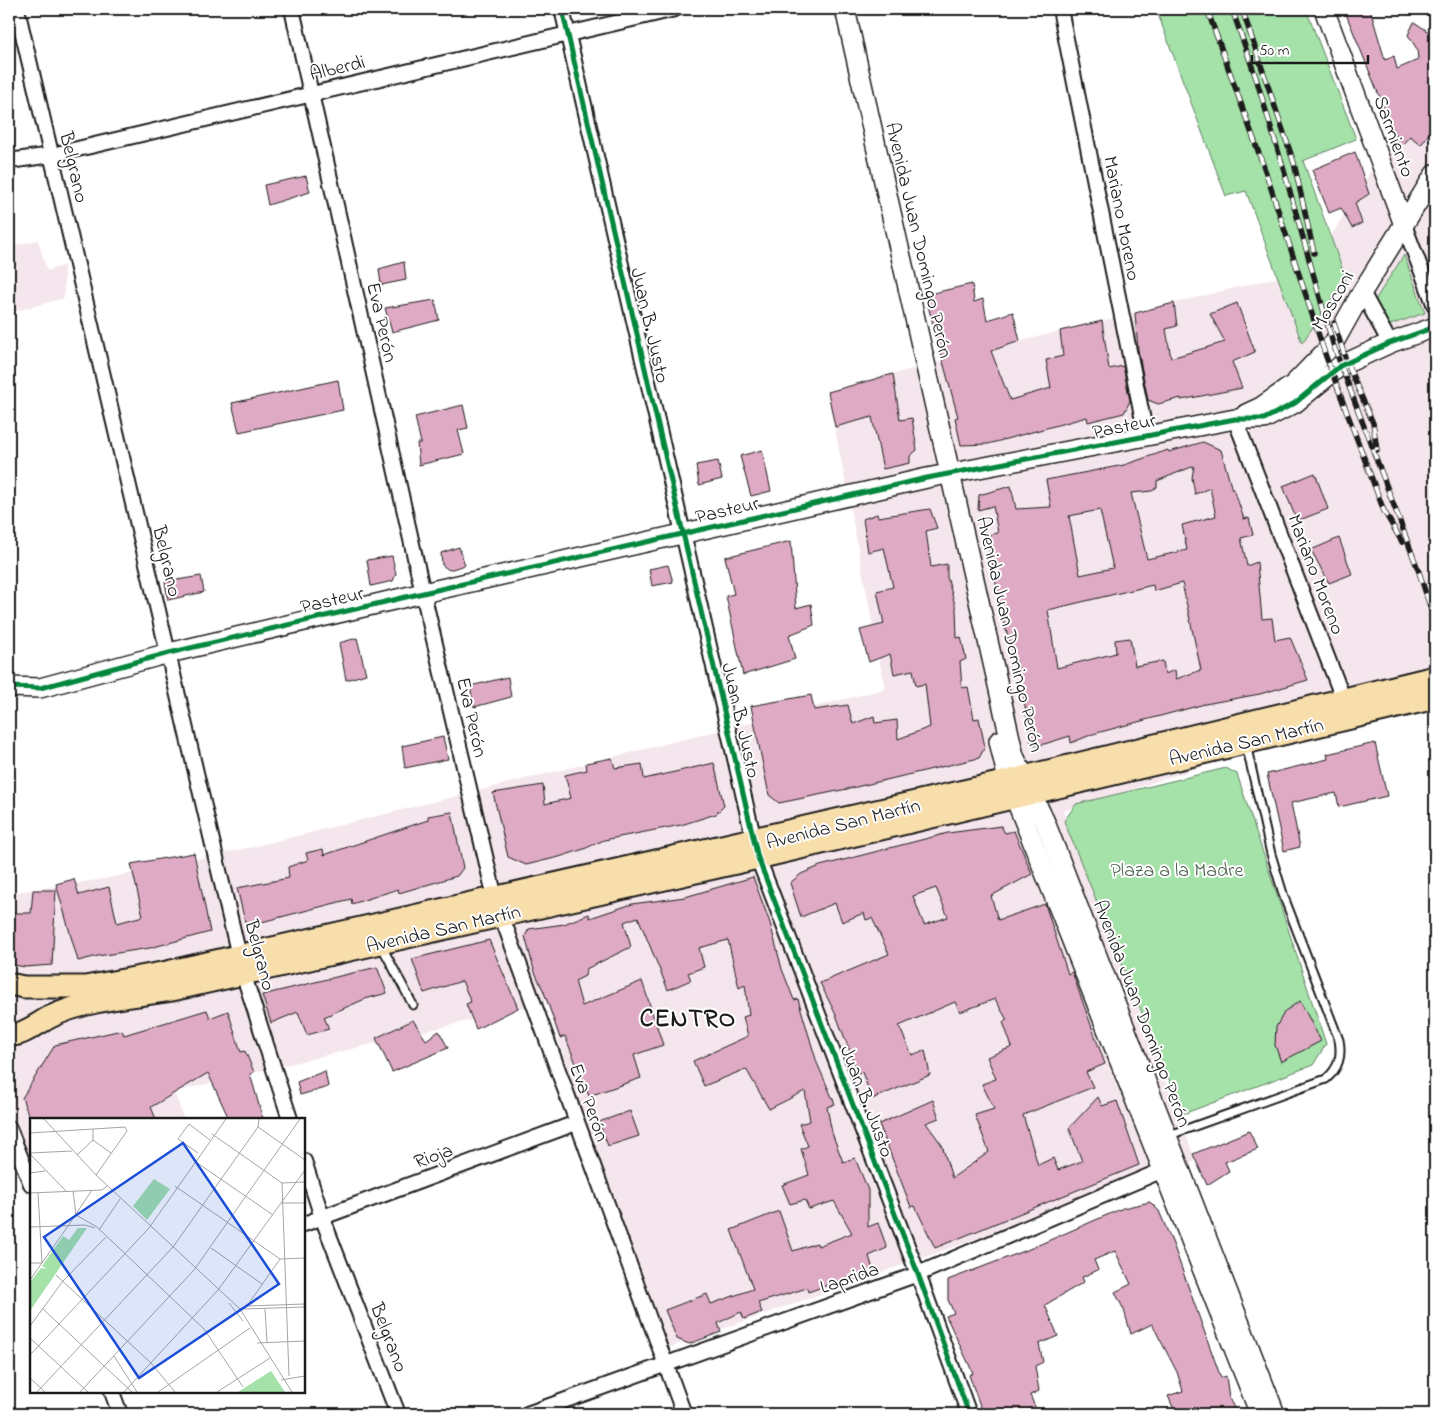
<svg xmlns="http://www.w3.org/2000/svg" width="1444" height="1423" viewBox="0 0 1444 1423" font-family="'Indie Flower',sans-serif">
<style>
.built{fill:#f5e6ed}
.green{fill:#a5e2a9;stroke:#607f62}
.building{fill:#dfaac4;stroke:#1c1c1c;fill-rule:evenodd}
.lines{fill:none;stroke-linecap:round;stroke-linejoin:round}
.lane-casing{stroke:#1c1c1c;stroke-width:11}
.street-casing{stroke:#1c1c1c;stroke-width:18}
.secondary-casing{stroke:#1c1c1c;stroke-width:22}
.primary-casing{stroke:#1c1c1c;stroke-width:25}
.lane{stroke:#fff;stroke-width:7}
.street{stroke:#fff;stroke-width:14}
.secondary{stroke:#fff;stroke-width:19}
.primary{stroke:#f8deab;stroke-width:21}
.rail-casing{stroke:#1c1c1c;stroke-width:5.5}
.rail{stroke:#fff;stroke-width:4;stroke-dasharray:11;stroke-linecap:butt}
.cycleway-casing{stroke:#fff;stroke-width:8}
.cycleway{stroke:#00873e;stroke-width:5}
.labels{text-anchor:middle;stroke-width:4;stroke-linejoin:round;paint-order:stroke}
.street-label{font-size:20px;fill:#1c1c1c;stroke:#fff}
.park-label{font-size:20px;fill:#4c614d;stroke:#fff}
.district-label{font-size:25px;font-weight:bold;letter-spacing:1px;fill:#1c1c1c;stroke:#fff}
.inset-road{fill:none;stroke:#a4a4a4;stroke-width:1}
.view{fill:#1d4ed8;fill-opacity:0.15;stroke:#1d4ed8;stroke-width:2.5}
.inset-edge{fill:none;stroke:#1c1c1c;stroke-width:2.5}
</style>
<rect width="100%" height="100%" fill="#fff"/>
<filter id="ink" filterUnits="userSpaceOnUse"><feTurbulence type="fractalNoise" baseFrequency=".02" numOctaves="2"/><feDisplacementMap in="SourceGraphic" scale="10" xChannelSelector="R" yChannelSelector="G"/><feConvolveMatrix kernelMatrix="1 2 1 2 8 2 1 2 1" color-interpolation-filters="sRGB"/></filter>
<g filter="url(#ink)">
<g class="built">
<path d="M1435,66V693L1063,811L1196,1161L660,1351L546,1002L174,1092L184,1119H31V1182L9,1157V893L104,879L257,846L885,689L828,392L941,361L1311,269Z"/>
<path d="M38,240L47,271L64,265V298L9,313V247Z"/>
</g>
<g class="green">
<path d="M1156,9H1306L1356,139L1303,161L1346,279L1302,343L1246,191L1226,196Z"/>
<path d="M1404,255L1425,313L1390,325L1375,300Z"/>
<path d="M1226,768L1237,774L1326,1044L1313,1065L1183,1114L1064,821L1076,804Z"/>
</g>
<g class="building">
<path d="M1344,9H1370L1385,60L1394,56L1397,69L1418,60L1417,49L1408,35L1414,22L1435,36V125L1421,145L1410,136L1400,147Z"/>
<path d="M1355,152L1369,194L1355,203L1362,223L1352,228L1341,208L1329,213L1312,170Z"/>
<path d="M306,176L310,192L268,205L264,185Z"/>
<path d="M404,262L406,280L381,285L379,269Z"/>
<path d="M972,284L974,302L983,299L987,320L1013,312L1020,341L991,351L1010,400L1051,388L1046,360L1063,356L1060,331L1102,321L1109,369L1123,366L1130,401L1124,413L1088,422L1087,417L988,444L961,445L955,418L958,417L925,295Z"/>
<path d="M435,300L439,320L392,332L385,308Z"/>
<path d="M1174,303L1177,326L1166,329L1171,358L1225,342L1210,314L1237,303L1255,352L1232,362L1242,388L1181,400V398L1158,404L1148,400L1138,350L1135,313Z"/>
<path d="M893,374L900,420L912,418L917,450L910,456V463L883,469L872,417L835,427L828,392Z"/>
<path d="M338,380L343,410L239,432L232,403Z"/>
<path d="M463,405L468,428L458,430L464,454L419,465L417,443H421L415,417Z"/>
<path d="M1203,442L1221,450L1232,490L1234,489L1244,519L1249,518L1253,535L1241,538L1247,566L1257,562L1262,619L1272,618L1275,640L1290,637L1308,680L1260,694L1205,704L1093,734L1071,743L1070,736L1038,746L1031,742L1019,670L1003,621L987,535L998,533L993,506L978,510L979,495L1011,486L1016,509L1051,507L1046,480L1124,465L1168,450L1169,452ZM1194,466L1192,478L1195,494L1210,488L1216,516L1182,525L1187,550L1147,559L1131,493L1152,491L1157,487V481ZM1100,510L1113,568L1080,575L1069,516ZM1182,583L1201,670L1176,679L1175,670L1165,674L1163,661L1135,666L1130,638L1115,640L1116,653L1057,668L1048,610L1153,585L1154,591Z"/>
<path d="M762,450L771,491L751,496L740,456Z"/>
<path d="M718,461L722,479L699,485L696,465Z"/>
<path d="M1315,473L1328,509L1297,521L1283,486Z"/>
<path d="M930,509L937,528L926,531L931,567L947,564V577L956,608L957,638L961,637L966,659L960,662L962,688L968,687L974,719L979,718L985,747L979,758L852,788L779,803L769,795L751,706L811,695L814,710L848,705L853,724L874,716L875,723L897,720L898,739L930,727L925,684L916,686L913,670L894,674L890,654L869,662L860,630L884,624L877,591L893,587L884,548L868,552L863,519L877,514L878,517Z"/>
<path d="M1339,538L1352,574L1329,583L1311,550Z"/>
<path d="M791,541L796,608L811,604L814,625L789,635L795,659L743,675L726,596L734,594L725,557Z"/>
<path d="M459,547L465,565L449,570L442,565L441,553Z"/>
<path d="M392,556L396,574L393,581L371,586L367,560Z"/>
<path d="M668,565L673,582L652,586L649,569Z"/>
<path d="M201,576L204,592L168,600L165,582Z"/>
<path d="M357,638L366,674L346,680L339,643Z"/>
<path d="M508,677L511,697L474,707L470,686Z"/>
<path d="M443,737L448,759L405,768L402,746Z"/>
<path d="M1375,743L1387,796L1339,807L1336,793L1291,803L1300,847L1284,851L1267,774L1328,759L1327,754Z"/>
<path d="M612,758L615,768L642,764L644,779L714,763L724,806L716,814L681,825L604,840L584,849L559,857L526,865L508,857L493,793L543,785L545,804L571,798L565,775L587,770L586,763Z"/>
<path d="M452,812L463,868L457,876L399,893L398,889L352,904L351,899L246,926L237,888L289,878L288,867L308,860L306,853L323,849L324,855L428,820V816Z"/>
<path d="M1001,826L1005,833L1014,831L1032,874L991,896L998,920L1045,904L1068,974L1072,972L1105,1064L1086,1072L1093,1087L1023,1115L1038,1165L1053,1158L1058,1170L1082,1161L1069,1128L1098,1097L1102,1106L1117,1101L1139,1165L935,1248L915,1206L911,1207L879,1124L933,1100L939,1118L926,1123L942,1145L952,1178L989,1152L975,1115L994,1109L982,1084L996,1079L987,1057L1012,1047L1003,1022L1007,1020L995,999L960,1012L955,1002L899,1026L912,1055L925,1050L930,1075L872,1099L862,1072L858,1073L836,1015L820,983L889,954L872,918L866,920L864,913L842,922L835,903L801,917L790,883L801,874L820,866L948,833ZM936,888L948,917L924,925L913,896Z"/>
<path d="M194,853L210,932L150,948L98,956L78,961L56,884L74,879L79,895L109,887L117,923L143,916L131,864Z"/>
<path d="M753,877L770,923L782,969L794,1000L798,999L817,1063L835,1104L827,1107L832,1133L843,1162L855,1158L868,1190V1227L878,1223L887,1248L869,1256L874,1273L852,1281L851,1277L808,1292L807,1288L758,1303L762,1312L744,1319L741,1312L718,1323L721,1332L689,1344L677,1339L665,1310L707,1294L711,1304L753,1289L731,1230L779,1211L793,1251L817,1243L818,1246L852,1233L834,1201L809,1209L805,1200L790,1204L782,1185L809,1175L801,1149L808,1146L799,1124L810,1121L805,1091L769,1109L746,1069L704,1086L693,1061L748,1036L743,1017L749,1015L745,985L739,988L728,940L699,948L704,967L688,973L691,980L668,990L638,917L624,922L631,947L586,969L585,976L575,981L582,1006L642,981L663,1045L634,1055L641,1078L589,1096L565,1036L560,1038L544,992L534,970L525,936L529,929L564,924L589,914L590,918L632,904L685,897Z"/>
<path d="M33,890H56L52,965L25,967L9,964V913H31Z"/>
<path d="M489,940L518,1008L476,1029L466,1004L471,1002L462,981L424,993L412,959Z"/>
<path d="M377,967L387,993L365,999L324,1017L329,1029L307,1035L298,1012L271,1023L262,995Z"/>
<path d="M1300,1001L1321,1041L1281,1062L1275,1045L1276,1027L1285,1011Z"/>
<path d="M207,1010L210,1018L228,1011L241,1052L245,1051L254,1072L250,1074L263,1119H229L208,1073L151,1107L156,1119H30L22,1098L55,1045L122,1030L124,1035Z"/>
<path d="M413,1020L426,1040L439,1031L448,1048L392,1072L376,1038Z"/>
<path d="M325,1071L328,1087L300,1095L297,1082Z"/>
<path d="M630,1111L639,1136L608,1146L599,1122Z"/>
<path d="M1249,1131L1258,1149L1225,1162L1229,1171L1207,1185L1193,1154Z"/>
<path d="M1150,1202L1159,1211L1173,1244L1221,1378L1226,1376L1229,1398L1237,1414H1176L1168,1396L1183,1391L1177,1372L1152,1324L1131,1334L1124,1310L1115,1292L1131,1284L1115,1251L1094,1260L1098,1270L1082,1277L1084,1282L1045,1305L1058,1336L1039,1344L1043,1362L1035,1366L1039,1391L1030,1395L1038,1414H983L969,1375L973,1373L946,1316L954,1313L948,1300V1280L1027,1250L1123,1208Z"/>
</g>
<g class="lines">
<defs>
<g id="lane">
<path d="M381,945L413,1005"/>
<path d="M1167,1136L1326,1079C1339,1068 1342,1056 1339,1040L1284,897L1271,854L1246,744"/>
</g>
<g id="street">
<path d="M17,9L243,973L290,1119"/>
<path d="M292,9L423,593L495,898L684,1414"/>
<path d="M562,9L758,858L918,1274L969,1414"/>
<path d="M1060,9L1146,435"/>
<path d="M9,161L52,155L675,9"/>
<path d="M1404,225L1435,306"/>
<path d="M1362,292L1390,343"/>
<path d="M1235,419L1346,706"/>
<path d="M9,1128L31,1184"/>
<path d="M304,1161L322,1217L398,1414"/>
<path d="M304,1224L576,1123"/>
<path d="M112,1392L120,1414"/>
<path d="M527,1414L918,1274L1170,1167"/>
</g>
<g id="secondary">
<path d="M845,9L1014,756L1045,822L1275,1414"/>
<path d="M1324,9L1404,225"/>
<path d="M1246,414L1261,407L1293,385L1333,344L1362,292L1435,174"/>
<path d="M9,687L40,688L169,653L423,593L927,478L1235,419H1264L1295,403L1340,366L1390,343L1435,327"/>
<path d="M999,741L1008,780L1260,1414"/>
</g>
<g id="primary">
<path d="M9,984L24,987H85L167,972L999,783L1435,677"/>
<path d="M9,1035C23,1036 38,1023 50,1017C87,999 132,997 172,990L758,858L1435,698"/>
</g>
</defs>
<use href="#lane" class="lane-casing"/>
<use href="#street" class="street-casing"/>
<use href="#secondary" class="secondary-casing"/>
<use href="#primary" class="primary-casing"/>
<use href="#lane" class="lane"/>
<use href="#street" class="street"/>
<use href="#secondary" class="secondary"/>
<use href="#primary" class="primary"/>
<defs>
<g id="rail">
<path d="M1207,9L1266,173L1325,354L1384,511L1402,542"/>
<path d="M1232,9L1256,78L1283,167L1333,344L1419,572L1435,622"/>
<path d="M1242,9L1294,163L1314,253"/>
<path d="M1334,323L1347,363L1373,423L1377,450"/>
</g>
</defs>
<use href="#rail" class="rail-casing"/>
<use href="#rail" class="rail"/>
<defs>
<g id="cycleway">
<path d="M562,9L758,858L918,1274L969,1414"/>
<path d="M9,687L40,688L169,653L423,593L927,478L1235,419H1264L1295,403L1340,366L1390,343L1435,327"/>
</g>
</defs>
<use href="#cycleway" class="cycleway-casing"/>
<use href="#cycleway" class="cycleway"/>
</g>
</g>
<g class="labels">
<g class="street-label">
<text transform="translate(337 67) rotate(-13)" y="7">Alberdi</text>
<text transform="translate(1395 136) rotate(70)" y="7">Sarmiento</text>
<text transform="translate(75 167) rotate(77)" y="7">Belgrano</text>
<text transform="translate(1123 218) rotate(79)" y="7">Mariano Moreno</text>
<text transform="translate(920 240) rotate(77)" y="7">Avenida Juan Domingo Perón</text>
<text transform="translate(1332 300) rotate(-60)" y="7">Mosconi</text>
<text transform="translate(383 322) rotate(77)" y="7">Eva Perón</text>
<text transform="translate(651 325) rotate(77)" y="7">Juan B. Justo</text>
<text transform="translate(1124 425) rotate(-11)" y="7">Pasteur</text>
<text transform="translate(727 509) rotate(-13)" y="7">Pasteur</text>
<text transform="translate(168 561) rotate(77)" y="7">Belgrano</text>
<text transform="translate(1317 574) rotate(69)" y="7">Mariano Moreno</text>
<text transform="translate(332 599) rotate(-13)" y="7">Pasteur</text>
<text transform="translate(1011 634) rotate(77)" y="7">Avenida Juan Domingo Perón</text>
<text transform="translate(473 717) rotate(77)" y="7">Eva Perón</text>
<text transform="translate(742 720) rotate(77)" y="7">Juan B. Justo</text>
<text transform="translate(1246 741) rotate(-13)" y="7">Avenida San Martín</text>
<text transform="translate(843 823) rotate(-14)" y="7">Avenida San Martín</text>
<text transform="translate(443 928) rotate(-13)" y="7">Avenida San Martín</text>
<text transform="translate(261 955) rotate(75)" y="7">Belgrano</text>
<text transform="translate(1143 1013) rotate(69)" y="7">Avenida Juan Domingo Perón</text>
<text transform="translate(868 1101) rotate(69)" y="7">Juan B. Justo</text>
<text transform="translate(590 1102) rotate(70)" y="7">Eva Perón</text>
<text transform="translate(433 1155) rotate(-20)" y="7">Rioja</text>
<text transform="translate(849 1277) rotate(-19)" y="7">Laprida</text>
<text transform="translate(390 1337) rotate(69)" y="7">Belgrano</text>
</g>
<g class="park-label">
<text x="1177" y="876">Plaza a la Madre</text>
</g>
<g class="district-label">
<text x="688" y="1026">CENTRO</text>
</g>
</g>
<g transform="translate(30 1118)">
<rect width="275" height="275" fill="#fff"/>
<path d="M124,61L140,71L117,102L103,88ZM48,110H57L0,193V164L11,150L17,151L12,148L33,118L39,122ZM241,253L255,274H208Z" fill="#a5e2a9"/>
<path class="inset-road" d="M14,1L66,57L210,191L262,274M228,9L275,42M0,15L95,9L97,13L66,57M182,16L252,65M63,22L81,35M0,35L42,33M168,35L148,21L159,6L180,22M0,36L36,73M47,37L63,22V11M163,42L243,97M0,55L15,53M252,65L259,258M252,65L275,64M145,68L250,141M43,73L46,97L67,109L174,211L213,269M0,75L72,72L77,68M252,85H275M38,108L62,72M0,109L55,107L65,110M69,112L90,81M181,130L232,166M250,141L275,140M0,145H12L8,75M26,157L121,245L145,274M0,162L38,108M199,185L213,203M217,188L275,186M13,191L102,274M210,191L217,188L250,141M214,191L275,189M235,191L237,224M0,208L33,163L76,119M0,220L58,274M227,225L275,223M0,237L119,110L196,1M84,238L107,274M0,260L15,274M251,262L275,258M7,274L143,129L228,9L229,1M50,274L164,152L270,1M94,274L188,172L275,52M128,274L220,210M187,274L240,240"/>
<path class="view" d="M153,25L249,166L109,260L14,119Z"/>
<rect width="275" height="275" class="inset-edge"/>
</g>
<rect width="1444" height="1423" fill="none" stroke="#fff" stroke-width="30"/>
<rect x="15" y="15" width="1414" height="1393" fill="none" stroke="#1c1c1c" stroke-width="2" filter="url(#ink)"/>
<path d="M1252 55v8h116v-8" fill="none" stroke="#1c1c1c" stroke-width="2.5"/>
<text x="1259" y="55" font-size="15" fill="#1c1c1c" stroke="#ffffff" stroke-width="4" paint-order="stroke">50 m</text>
</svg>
